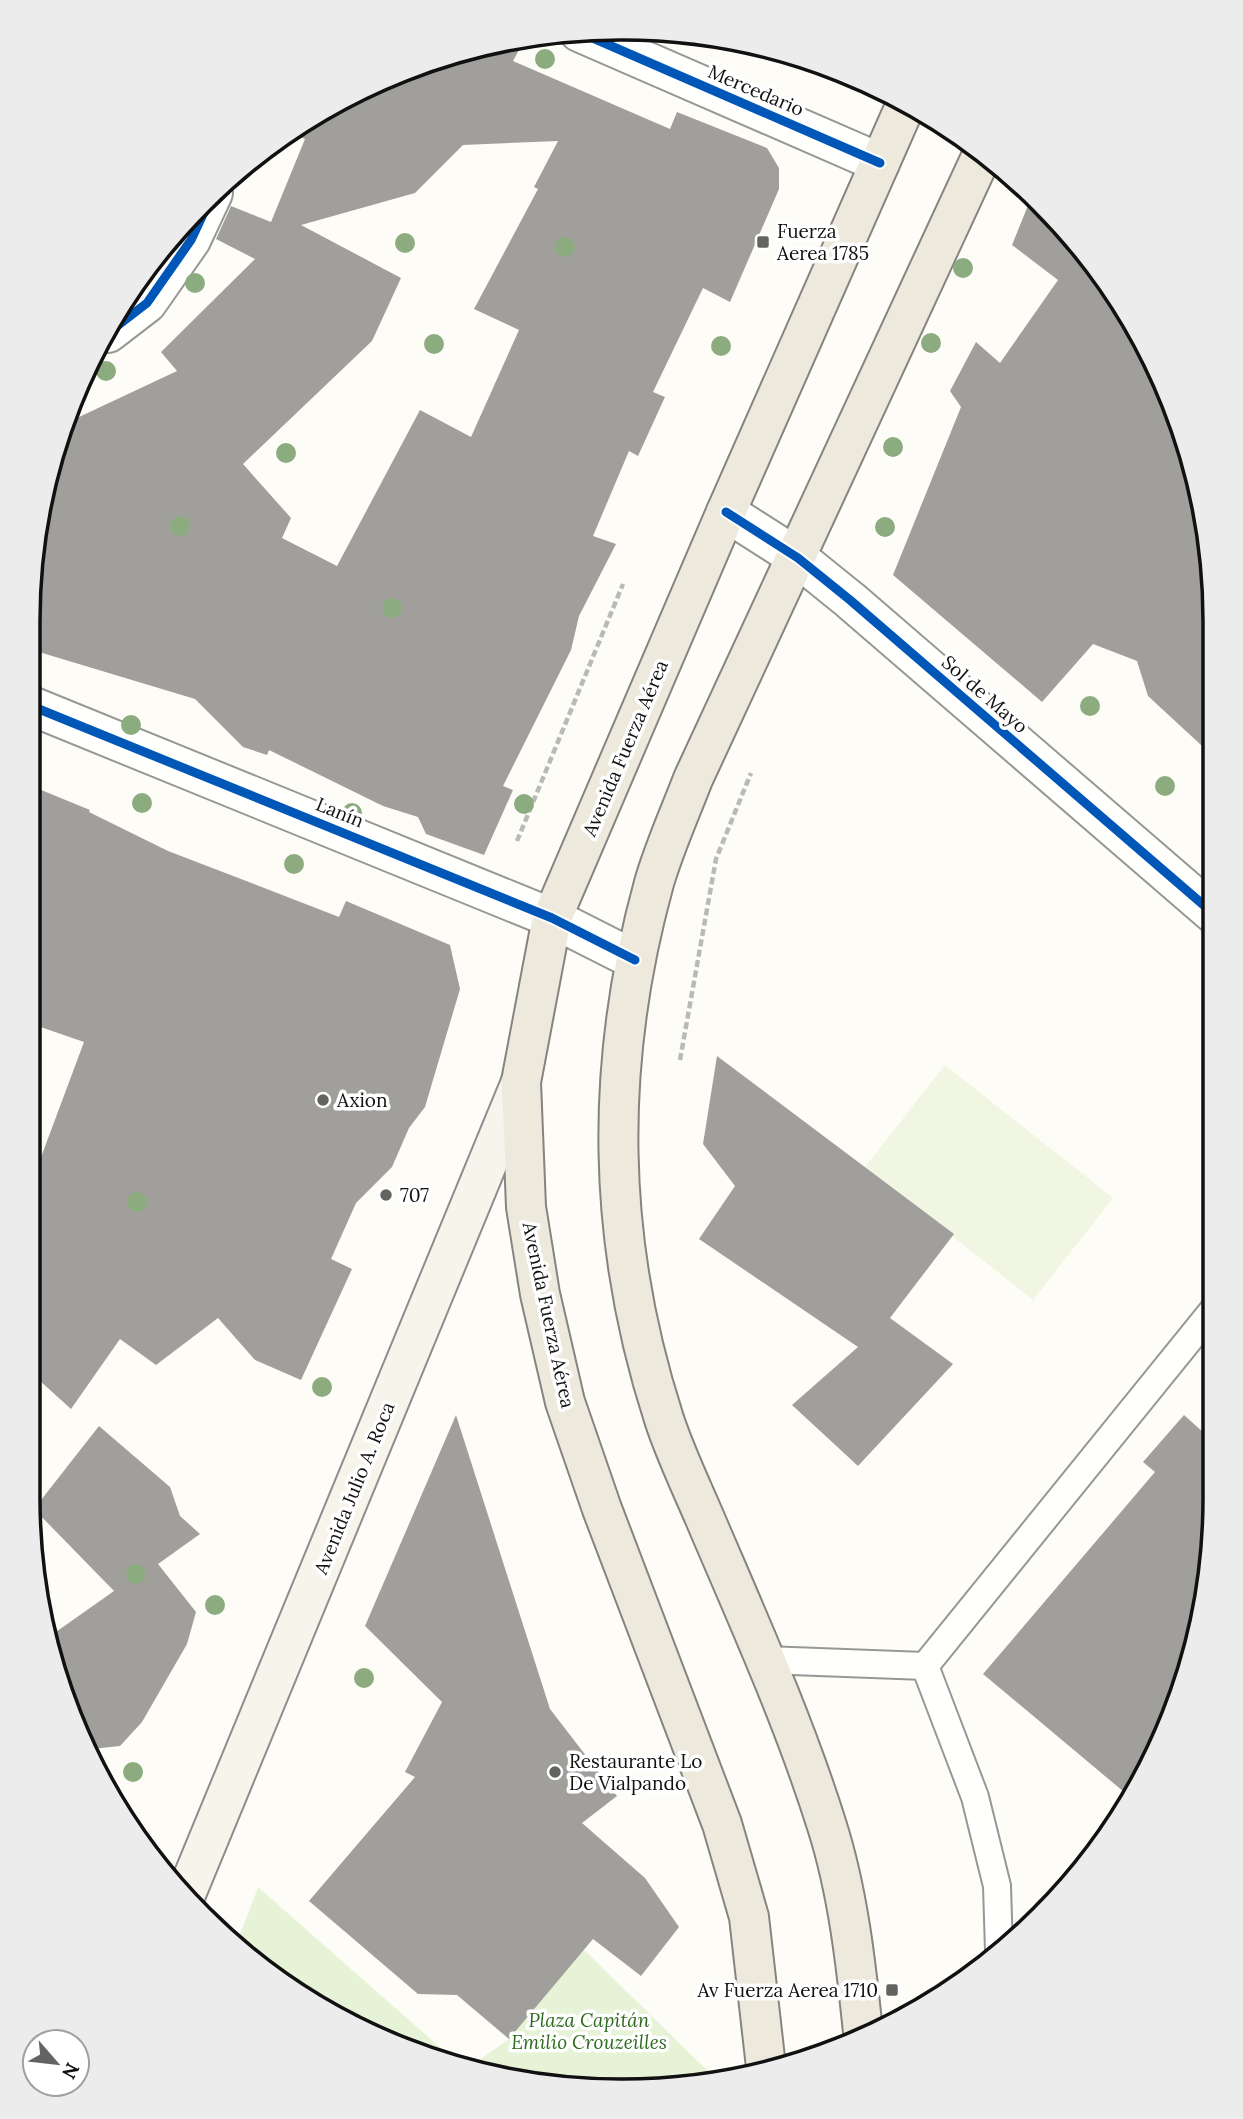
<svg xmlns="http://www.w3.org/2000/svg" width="1243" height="2119" viewBox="0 0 1243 2119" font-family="Lora,serif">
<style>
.green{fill:#e7f3d7}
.pitch{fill:#f0f6e1}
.building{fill:#a19f9c;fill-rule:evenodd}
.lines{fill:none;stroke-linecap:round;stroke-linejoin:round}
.lane-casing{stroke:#979795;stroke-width:30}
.street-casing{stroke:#979795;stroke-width:42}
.secondary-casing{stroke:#8e8d8b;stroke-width:42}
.primary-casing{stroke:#858482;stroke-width:42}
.path{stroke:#b9b9b8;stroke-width:4.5;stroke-dasharray:7 3.5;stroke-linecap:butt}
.lane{stroke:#fffffe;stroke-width:26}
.street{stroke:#fffffe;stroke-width:38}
.secondary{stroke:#f6f4eb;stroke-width:38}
.primary{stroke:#ede9dc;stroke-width:38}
.cycleway-casing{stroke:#fff;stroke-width:13}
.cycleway{stroke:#0057b8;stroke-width:9}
.tree{fill:#8cac80}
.poi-dot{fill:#646362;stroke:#fff;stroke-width:2.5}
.labels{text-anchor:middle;stroke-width:7;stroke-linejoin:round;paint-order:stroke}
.street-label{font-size:19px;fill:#111;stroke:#fff}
.poi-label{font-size:19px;fill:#111;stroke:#fff;text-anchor:start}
.park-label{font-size:19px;font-style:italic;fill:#2f6b1f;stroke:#fff}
.rim{fill:none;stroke:#111;stroke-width:3.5}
</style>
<rect width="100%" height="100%" fill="#fdfcf7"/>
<g class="green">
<path d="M258,1888H259L459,2064L431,2060L261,1969L236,1944Z"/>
<path d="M576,1942L713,2076L621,2091L471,2066L509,2039L572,1963Z"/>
</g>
<path class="pitch" d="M945,1065L1113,1198L1033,1300L865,1167Z"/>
<g class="building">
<path d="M526,37L513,61L670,129L677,112L767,148L779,168V189L730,302L703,288L653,392L665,397L638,456L629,451L593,536L616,544L579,616L571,650L503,786L513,790L484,855L426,834L418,817L383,806L269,750L267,755L243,747L195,699L29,649V582L62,425L177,371L161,352L255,259L216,239L231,206L271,222L305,139L288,131L395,73L506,39ZM558,141L534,187L538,189L474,309L519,330L471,437L420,410L337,566L282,538L291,518L243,464L372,341L401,278L301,225L415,193L463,145Z"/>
<path d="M1031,198L1063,226L1060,233L1080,247L1136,325L1195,468L1214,582V757L1148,696L1137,661L1093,644L1042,702L893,575L961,407L950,391L976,342L1000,363L1058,280L1012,245Z"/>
<path d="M29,785L90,810L89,812L168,851L272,891L339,917L346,901L450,945L460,989L425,1107L409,1128L392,1167L356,1203L331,1259L352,1269L301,1380L255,1360L218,1318L156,1365L120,1339L71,1409L28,1370V1192L84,1042L29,1023Z"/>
<path d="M717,1056L954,1234L890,1318L953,1364L858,1466L792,1405L858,1347L699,1239L735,1186L703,1144Z"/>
<path d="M456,1415L550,1709L617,1796L582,1823L645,1878L679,1927L641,1976L593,1939L509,2039L457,1995L418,1994L309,1901L415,1777L405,1772L442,1702L365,1626Z"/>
<path d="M1184,1415L1214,1442V1537L1183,1689L1130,1797L983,1674L1155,1472L1143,1462Z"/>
<path d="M99,1426L170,1487L180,1516L200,1534L158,1564L196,1612L187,1644L142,1722L120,1746L92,1749L59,1688L58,1680L66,1667L53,1634L114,1591L34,1509Z"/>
</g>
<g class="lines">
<defs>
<g id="lane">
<path d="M765,1660L925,1666"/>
<path d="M999,1951L997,1886L975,1797L925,1666L1214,1309"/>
</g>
<g id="street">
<path d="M579,32L880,163"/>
<path d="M108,333L147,303L191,240L213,193"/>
<path d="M726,512L798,558L850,600L1214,914"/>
<path d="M29,705L552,918L635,960"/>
</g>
<path id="secondary" d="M186,1894L521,1082"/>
<g id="primary">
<path d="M863,2032C856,1964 848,1892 827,1826C795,1724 751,1626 709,1528C694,1492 676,1456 664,1419C606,1240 604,1064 654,883C664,848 680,813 693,779L982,155"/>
<path d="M766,2067L749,1917L722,1824L602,1509L565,1402L540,1294L526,1207L521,1082L552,918L726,512L906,104"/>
</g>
</defs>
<use href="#lane" class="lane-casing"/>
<use href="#street" class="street-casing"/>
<use href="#secondary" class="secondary-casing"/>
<use href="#primary" class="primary-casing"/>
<g class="path">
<path d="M517,841L623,584"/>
<path d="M680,1060L716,859L751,773"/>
</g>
<use href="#lane" class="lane"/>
<use href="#street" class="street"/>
<use href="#secondary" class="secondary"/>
<use href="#primary" class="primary"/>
<defs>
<g id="cycleway">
<path d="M579,32L880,163"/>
<path d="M108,333L147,303L191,240L213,193"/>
<path d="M726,512L798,558L850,600L1214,914"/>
<path d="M29,705L552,918L635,960"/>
</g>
</defs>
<use href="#cycleway" class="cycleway-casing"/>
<use href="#cycleway" class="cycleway"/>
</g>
<g class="tree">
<circle cx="545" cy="59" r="10"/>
<circle cx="405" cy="243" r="10"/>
<circle cx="565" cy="247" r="10"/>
<circle cx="963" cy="268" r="10"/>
<circle cx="195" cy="283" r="10"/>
<circle cx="931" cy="343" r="10"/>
<circle cx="434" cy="344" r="10"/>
<circle cx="721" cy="346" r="10"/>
<circle cx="106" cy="371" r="10"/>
<circle cx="893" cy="447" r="10"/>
<circle cx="286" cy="453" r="10"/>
<circle cx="180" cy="526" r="10"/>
<circle cx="885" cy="527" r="10"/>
<circle cx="392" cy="608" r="10"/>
<circle cx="1090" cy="706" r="10"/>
<circle cx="131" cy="725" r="10"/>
<circle cx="1165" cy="786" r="10"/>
<circle cx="142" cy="803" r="10"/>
<circle cx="524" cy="804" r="10"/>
<circle cx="352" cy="813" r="10"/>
<circle cx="294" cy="864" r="10"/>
<circle cx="137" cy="1202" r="10"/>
<circle cx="322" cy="1387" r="10"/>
<circle cx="136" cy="1574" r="10"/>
<circle cx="215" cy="1605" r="10"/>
<circle cx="364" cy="1678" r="10"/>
<circle cx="133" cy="1772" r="10"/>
</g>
<g class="poi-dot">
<rect x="756" y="235" width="14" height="14" rx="3.5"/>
<circle cx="323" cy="1100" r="7"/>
<circle cx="386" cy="1195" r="7"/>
<circle cx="555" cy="1772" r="7"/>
<rect x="885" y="1983" width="14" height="14" rx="3.5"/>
</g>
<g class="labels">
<g class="street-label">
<text transform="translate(756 90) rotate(23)" y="7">Mercedario</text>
<text transform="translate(985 694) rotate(41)" y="7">Sol de Mayo</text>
<text transform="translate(625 748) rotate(-67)" y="7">Avenida Fuerza Aérea</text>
<text transform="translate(340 812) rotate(22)" y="7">Lanín</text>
<text transform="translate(549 1315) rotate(78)" y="7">Avenida Fuerza Aérea</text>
<text transform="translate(354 1488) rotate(-68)" y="7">Avenida Julio A. Roca</text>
</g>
<g class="poi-label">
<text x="777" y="238">Fuerza<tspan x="777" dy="22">Aerea 1785</tspan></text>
<text x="337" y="1107">Axion</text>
<text x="400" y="1202">707</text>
<text x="569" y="1768">Restaurante Lo<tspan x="569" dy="22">De Vialpando</tspan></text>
<text x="878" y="1997" text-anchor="end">Av Fuerza Aerea 1710</text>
</g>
<g class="park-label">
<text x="589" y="2027">Plaza Capitán<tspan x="589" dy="22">Emilio Crouzeilles</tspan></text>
</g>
</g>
<path d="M0 0H1243V2119H0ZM621 40H622A581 581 0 0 1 1203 621V1498A581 581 0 0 1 622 2079H621A581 581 0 0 1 40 1498V621A581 581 0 0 1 621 40Z" fill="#ececec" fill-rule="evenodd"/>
<path class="rim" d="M621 40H622A581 581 0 0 1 1203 621V1498A581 581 0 0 1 622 2079H621A581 581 0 0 1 40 1498V621A581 581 0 0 1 621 40Z"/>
<g transform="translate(56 2063) rotate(118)"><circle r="33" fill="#ffffff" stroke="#a0a0a0" stroke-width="2"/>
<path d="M0-5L12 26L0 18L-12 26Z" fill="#646362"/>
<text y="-10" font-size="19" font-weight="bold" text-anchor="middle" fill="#111111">N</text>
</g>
</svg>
